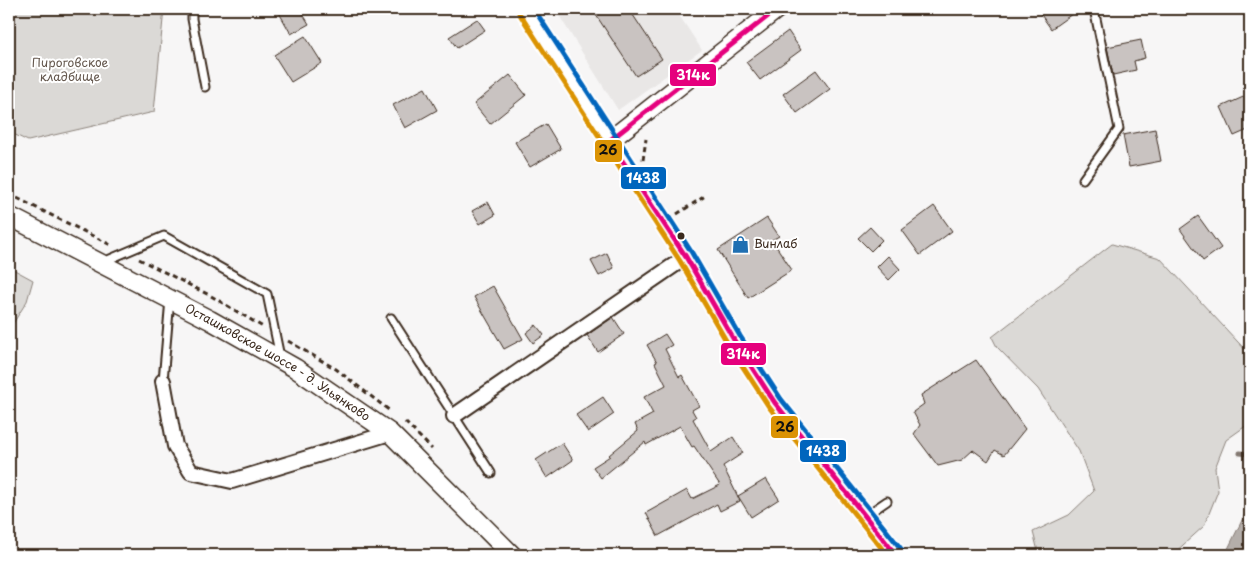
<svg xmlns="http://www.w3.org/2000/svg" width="1259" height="564" viewBox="0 0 1259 564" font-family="'Playpen Sans',sans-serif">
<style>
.built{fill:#e9e7e6}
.green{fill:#dbd9d6;stroke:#8b827a}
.water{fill:#b4aeaa;stroke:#847972}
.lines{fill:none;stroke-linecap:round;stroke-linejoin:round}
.stream{stroke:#847972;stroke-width:5}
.building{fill:#c9c3c1;stroke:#3b2a1e}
.service-casing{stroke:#3b2a1e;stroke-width:11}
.minor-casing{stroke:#3b2a1e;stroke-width:18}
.tertiary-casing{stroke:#3b2a1e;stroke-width:21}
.path{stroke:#3b2a1e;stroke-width:3;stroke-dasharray:5 4;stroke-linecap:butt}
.service{stroke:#fff;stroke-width:7}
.minor{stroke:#fff;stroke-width:14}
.tertiary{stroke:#fff;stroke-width:18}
.bus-1-casing{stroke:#fff;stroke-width:9}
.bus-2-casing{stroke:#fff;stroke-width:9}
.bus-3-casing{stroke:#fff;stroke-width:9}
.bus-1{stroke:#e5007d;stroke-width:5}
.bus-2{stroke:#db9304;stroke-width:5}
.bus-3{stroke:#0065bd;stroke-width:5}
.bus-dot{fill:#3b2a1e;stroke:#fff;stroke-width:2}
.labels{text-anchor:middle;stroke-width:4;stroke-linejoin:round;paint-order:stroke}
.park-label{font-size:12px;fill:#63564c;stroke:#fff}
.poi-label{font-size:12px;fill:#3b2a1e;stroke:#fff;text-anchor:start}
.street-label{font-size:12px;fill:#3b2a1e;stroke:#fff}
.line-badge{stroke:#fff;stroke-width:2}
.badge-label{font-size:14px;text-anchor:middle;font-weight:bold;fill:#fff}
.pale-badge-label{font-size:14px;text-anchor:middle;font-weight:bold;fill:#111}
</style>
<rect width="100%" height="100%" fill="#f7f6f6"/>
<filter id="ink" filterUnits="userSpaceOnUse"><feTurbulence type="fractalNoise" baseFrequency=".02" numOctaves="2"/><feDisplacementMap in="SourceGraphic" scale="10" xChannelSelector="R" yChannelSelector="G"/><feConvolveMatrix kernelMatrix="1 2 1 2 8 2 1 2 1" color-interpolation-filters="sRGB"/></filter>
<g filter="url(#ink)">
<path class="built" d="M555,9H675L702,50L618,110Z"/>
<g class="green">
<path d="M9,9H164L154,112L28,141L9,132Z"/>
<path d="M1112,244L1160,258L1250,355V423L1226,440L1215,468L1218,491L1204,526L1172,555H1039L1033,532L1069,515L1094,491L1079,451L1038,389L997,347L992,337Z"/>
<path d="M9,267L33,280L27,301L9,330Z"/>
</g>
<path class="water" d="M1250,504V555H1225Z"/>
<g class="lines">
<path class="stream" d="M1240,453L1250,454"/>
</g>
<g class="building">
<path d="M277,9H300L309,24L291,34Z"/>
<path d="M592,9H629L662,59L636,76Z"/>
<path d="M1037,9H1079L1051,29Z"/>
<path d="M477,19L485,30L457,48L449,37Z"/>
<path d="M788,31L801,50L760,80L746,62Z"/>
<path d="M305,36L322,63L291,82L274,55Z"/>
<path d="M1141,40L1145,58L1134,61L1136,70L1113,75L1107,47Z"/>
<path d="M816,70L830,89L797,113L783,94Z"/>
<path d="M510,75L526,95L490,124L474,104Z"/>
<path d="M425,88L437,110L405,128L393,105Z"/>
<path d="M1250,94V129L1234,136L1221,107Z"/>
<path d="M546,124L561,149L530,167L515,142Z"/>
<path d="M1155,129L1161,161L1129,167L1123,135Z"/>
<path d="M488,202L495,215L480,224L472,211Z"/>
<path d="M934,206L952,231L920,255L902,230Z"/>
<path d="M1198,216L1221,248L1203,261L1180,229Z"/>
<path d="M767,218L779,236L772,240L792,270L748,298L718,250Z"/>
<path d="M870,227L882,240L871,251L858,238Z"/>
<path d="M607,253L614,268L599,276L591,261Z"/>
<path d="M888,256L900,269L889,280L877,267Z"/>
<path d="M493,286L523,339L504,349L474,297Z"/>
<path d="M613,317L624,334L598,352L587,335Z"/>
<path d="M536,325L544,335L533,343L526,333Z"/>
<path d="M665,334L672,345L665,349L679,377L682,375L699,406L692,410L696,417L693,419L711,452L733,437L743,453L723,466L740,501L720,511L717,504L658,536L646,513L687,490L692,499L720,485L694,446L692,447L680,426L646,445L645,442L601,478L593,467L610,456L609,455L638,431L635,424L653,414L644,397L666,385L655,363L657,362L647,345Z"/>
<path d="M976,360L1025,429L1004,455L995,450L988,461L973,450L962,460L938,466L914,434L920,425L913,412L924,404L921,395Z"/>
<path d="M603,397L614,414L588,432L576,415Z"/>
<path d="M562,443L573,460L547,478L536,460Z"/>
<path d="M766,479L779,499L751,517L738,496Z"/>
</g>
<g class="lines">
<defs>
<g id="service">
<path d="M192,9V19L205,87"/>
<path d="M1083,179L1119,129L1094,9"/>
<path d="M103,262L164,236L267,294L280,357"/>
<path d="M391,318L491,473"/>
<path d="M163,381L170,299"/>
<path d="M865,516L887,501"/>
</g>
<g id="minor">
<path d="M163,381L175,446L191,472L232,481L390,433"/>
<path d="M454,416L686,257"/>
</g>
<g id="tertiary">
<path d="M525,9L686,257L734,340L775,403L896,555"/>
<path d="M609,141L777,9"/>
<path id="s1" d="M9,216L210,320L295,368L390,433L512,555"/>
</g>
</defs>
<use href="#service" class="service-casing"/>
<use href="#minor" class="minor-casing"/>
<use href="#tertiary" class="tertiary-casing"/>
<g class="path">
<path d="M643,160L646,139"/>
<path d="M9,194L113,246"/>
<path d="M677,214L705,196"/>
<path d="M139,259L211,296L263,327"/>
<path d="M288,341L336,369L390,411"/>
<path d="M405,422L432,449"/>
</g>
<use href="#service" class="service"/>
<use href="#minor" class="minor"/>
<use href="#tertiary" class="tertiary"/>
<defs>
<g id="bus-1">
<path d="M609,141L686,257L734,340L775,403L896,555"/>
<path d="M609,141L777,9"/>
</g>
<path id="bus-2" d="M519,13L680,261L728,344L769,407L887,555"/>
<path id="bus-3" d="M534,9L692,253L740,336L781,399L902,550"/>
</defs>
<use href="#bus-1" class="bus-1-casing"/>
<use href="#bus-2" class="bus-2-casing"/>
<use href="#bus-3" class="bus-3-casing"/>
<use href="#bus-1" class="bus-1"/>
<use href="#bus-2" class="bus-2"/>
<use href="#bus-3" class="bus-3"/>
</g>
</g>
<defs>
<symbol id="shop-bare" viewBox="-9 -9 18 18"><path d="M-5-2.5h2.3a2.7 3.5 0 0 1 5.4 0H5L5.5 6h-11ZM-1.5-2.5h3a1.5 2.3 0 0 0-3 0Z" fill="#1f6fb2" stroke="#fff" stroke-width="2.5" paint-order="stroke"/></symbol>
</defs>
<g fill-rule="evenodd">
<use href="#shop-bare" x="728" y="232" width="25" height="25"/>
</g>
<circle class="bus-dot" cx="681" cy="236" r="4.5"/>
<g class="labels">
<g class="park-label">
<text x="70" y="67">Пироговское<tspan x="70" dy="14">кладбище</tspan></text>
</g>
<g class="poi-label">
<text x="754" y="248">Винлаб</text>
</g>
<g class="street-label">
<text dy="4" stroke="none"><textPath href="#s1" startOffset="306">Осташковское шоссе - д. Ульянково</textPath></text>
</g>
</g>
<g class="line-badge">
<rect x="669" y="63" width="48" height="24" rx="5" fill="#e5007d"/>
<rect x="594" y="139" width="29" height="24" rx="5" fill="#db9304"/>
<rect x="620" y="166" width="47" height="24" rx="5" fill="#0065bd"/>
<rect x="720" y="342" width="47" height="24" rx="5" fill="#e5007d"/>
<rect x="770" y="415" width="29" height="24" rx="5" fill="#db9304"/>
<rect x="799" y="439" width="48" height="24" rx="5" fill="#0065bd"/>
</g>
<g class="badge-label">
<text x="693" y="80">314к</text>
<text x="643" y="183">1438</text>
<text x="743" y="359">314к</text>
<text x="823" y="456">1438</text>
</g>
<g class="pale-badge-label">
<text x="608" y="155">26</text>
<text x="785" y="432">26</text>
</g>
<rect width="1259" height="564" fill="none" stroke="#fff" stroke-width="30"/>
<rect x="15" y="15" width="1229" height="534" fill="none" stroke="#3b2a1e" stroke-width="2" filter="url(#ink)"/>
</svg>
